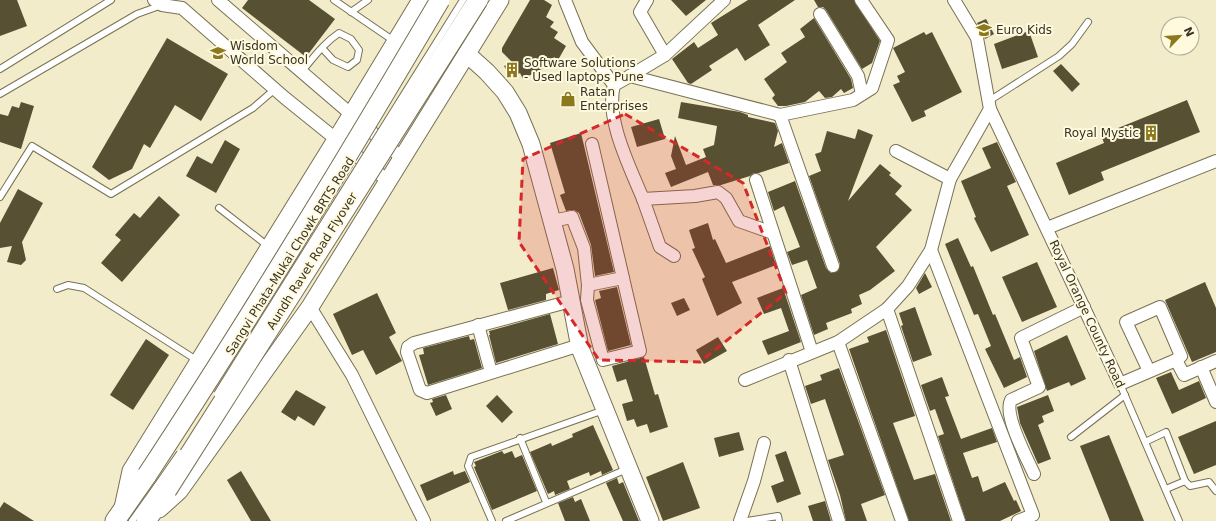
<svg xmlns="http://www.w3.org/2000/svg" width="1216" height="521" viewBox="0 0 1216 521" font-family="'DejaVu Sans',sans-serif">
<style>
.building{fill:#575033}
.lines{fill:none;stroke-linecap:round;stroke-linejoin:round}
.lane-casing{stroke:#787154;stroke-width:8}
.street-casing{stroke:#787154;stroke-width:14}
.secondary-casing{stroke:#787154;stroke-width:19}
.primary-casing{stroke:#787154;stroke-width:21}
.lane{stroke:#fff;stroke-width:6}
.street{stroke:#fff;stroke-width:12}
.secondary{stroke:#fff;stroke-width:17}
.primary{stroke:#fff;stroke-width:19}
.lane-bridge-casing{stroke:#787154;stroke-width:8;stroke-linecap:butt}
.primary-bridge-casing{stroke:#787154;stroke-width:21;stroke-linecap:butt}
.lane-bridge{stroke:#fff;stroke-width:6}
.primary-bridge{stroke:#fff;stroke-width:19}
.marked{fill:#d62828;fill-opacity:0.2;stroke:#d62828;stroke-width:3;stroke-dasharray:8 5;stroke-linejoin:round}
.labels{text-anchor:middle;stroke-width:4;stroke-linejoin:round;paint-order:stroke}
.poi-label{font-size:12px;fill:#363326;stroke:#fff9de;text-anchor:start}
.street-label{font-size:12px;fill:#363326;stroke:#fff9de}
</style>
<rect width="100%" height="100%" fill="#f3ecca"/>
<g class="building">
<path d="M0,0H17L27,26L0,36Z"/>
<path d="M248,0H309L335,19L306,57L242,8Z"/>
<path d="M530,0H544L552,5L546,17L554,22L550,27L558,32L554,38L566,46L558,60L554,57L549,65L523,79L520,73L511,78L504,66L512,62L502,52V48Z"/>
<path d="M671,0H706L686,16Z"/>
<path d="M748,0H795L758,25L770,45L745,61L737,48L709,66L712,70L691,84L688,83L672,59L694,42L698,48L718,35L711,23Z"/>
<path d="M814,0H854L880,41L872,63L862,69L826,10L823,7H818Z"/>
<path d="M814,18L851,79L853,88L844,93L841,89L832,97L825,98L819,91L805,102L786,106H778L772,98L775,95L764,79L787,62L781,53L805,37L800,29Z"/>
<path d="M986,19L994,34L985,39L977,23Z"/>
<path d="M1029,31L1038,57L1002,69L994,44Z"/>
<path d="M924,32L926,35L932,32L962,92L924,111L926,116L912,122L893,85L900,82L897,76L905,72L893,48Z"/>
<path d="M167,38L228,74L201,121L175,105L150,148L144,144L132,169L109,180L92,167Z"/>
<path d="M1061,64L1080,84L1072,92L1053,71Z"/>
<path d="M1187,100L1200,132L1101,172L1104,180L1069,195L1056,163L1104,143L1101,135Z"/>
<path d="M21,102L34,106L21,149L0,142V114L8,116L12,106L19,108Z"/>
<path d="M681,102L740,112L748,115V117L775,123L778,131L774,147L782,143L789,163L759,173H754L750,176L721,185H713L708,172L671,187L665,173L676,169L671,156L675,136L686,165L706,157L703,149L714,145L717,126L678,118Z"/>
<path d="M659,119L665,139L637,147L631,127Z"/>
<path d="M858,129L873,135L848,201L880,164L891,173L889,175L902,186L895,194L912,210L876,247L895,271L870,290L859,295L862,304L851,309L852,313L826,323L828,329L814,335L801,295L817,288L807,260L792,265L787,252L800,247L784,206L774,211L768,192L795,181L826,268L831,273L838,271L840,264L809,176L821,171L815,154L821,152L827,131L855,139Z"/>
<path d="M581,133L614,272L595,276L591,245L579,213L574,210L566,211L560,195L565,193L550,143Z"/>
<path d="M225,140L240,149L216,193L186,176L197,156L212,164Z"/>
<path d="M997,142L1016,182L1007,186L1029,235L991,252L974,218L976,217L961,181L991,168L982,148Z"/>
<path d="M18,189L43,203L22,242L26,260L21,265L7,262L12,246L0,248V223Z"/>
<path d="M159,196L180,215L122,282L101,263L121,240L115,235L134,213L140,218Z"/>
<path d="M708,223L713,240L715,239L726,263L770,246L776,265L732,282L742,303L717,316L702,279L705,277L692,249L695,248L689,230Z"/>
<path d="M958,238L971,267L973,266L993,315L995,314L1014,360L1020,357L1027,377L1004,388L985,349L991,346L978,314L974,315L945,244Z"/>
<path d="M1037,262L1057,307L1022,322L1002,277Z"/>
<path d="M553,268L559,290L546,294V300L508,310L500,283Z"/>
<path d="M925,273L932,287L919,294L916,288Z"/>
<path d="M1205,282L1216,308V352L1192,362L1165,300Z"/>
<path d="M617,287L631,345L608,351L595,300L601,298L599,291Z"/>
<path d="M783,288L801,342L768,355L762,341L789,331L781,308L764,314L757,298Z"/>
<path d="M377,293L396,333L389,337L402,361L376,375L363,350L352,355L333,314Z"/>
<path d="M684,298L690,310L677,316L671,303Z"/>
<path d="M915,307L932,355L913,362L901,326L903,325L899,313Z"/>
<path d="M550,314L558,344L496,363L489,335H490L489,331Z"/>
<path d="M886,330L915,416L893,423L914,480L935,474L951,521H909L849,349L869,342L867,337Z"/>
<path d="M1067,335L1086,379L1071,386L1069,382L1047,391L1034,351Z"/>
<path d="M469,336L470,340L474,339L482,368L428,385L419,355L424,354L423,348Z"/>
<path d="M718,337L727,351L704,364L696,350Z"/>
<path d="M146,339L169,355L133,410L110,395Z"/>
<path d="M644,357L655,395L658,394L668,427L650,433L647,424L637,427L634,419L627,421L622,404L633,401L626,379L617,382L612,366Z"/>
<path d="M839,368L885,495L861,504L867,521H846L840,495L828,460L844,455L825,399L811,404L805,386L822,380L820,375Z"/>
<path d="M1171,372L1179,390L1199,381L1206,398L1172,414L1156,378Z"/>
<path d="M942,377L949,396L945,397L961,439L992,428L997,442L963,453L972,478L978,476L983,492L1005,482L1014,501L1016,500L1021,511L1000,521H966L938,436L944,434L935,409L930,411L921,385Z"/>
<path d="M296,390L326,407L314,426L298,416L295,421L281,412Z"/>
<path d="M446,395L452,409L436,416L430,403L433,402L432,399Z"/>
<path d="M497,395L513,412L502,423L486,406Z"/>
<path d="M1048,395L1054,411L1042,416L1044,422L1038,425L1051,459L1038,464L1020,423L1017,407Z"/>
<path d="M1216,421V465L1194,474L1178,437Z"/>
<path d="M593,425L613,470L602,475L601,471L590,476L589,472L567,481L570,489L555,495L554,491L548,494L530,452L551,443L552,446L573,437L572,434Z"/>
<path d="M739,432L744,450L719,457L714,438Z"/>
<path d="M1109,435L1144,521H1110L1080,446Z"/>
<path d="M502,451L504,454L512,451L515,458L522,455L537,491L492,510L474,467L476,466L474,462Z"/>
<path d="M786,451L801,494L777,503L771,486L784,481L775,455Z"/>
<path d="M683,462L700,508L663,521L646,477Z"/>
<path d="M241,471L271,521H251L227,480Z"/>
<path d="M453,471L454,475L465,471L470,482L427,501L420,485Z"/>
<path d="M617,478L619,484L623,482L639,521H623L606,483Z"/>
<path d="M573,497L575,502L581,499L590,521H565L558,503Z"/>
<path d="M825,501L831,521H813L808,506Z"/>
<path d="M4,502L34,521H0V508Z"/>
</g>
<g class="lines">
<defs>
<g id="lane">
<path d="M334,0L394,41"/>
<path d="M351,12L368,0"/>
<path d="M0,69L111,0"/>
<path d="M302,71C314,57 324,43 339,33L351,39L359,50L357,60L348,67L333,60L322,48"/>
<path d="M0,94L137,14L162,5"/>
<path d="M989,101L1059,56L1072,44L1088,22"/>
<path d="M0,197L32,146L111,194L253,108L275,89"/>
<path d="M219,208L268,246"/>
<path d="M57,289L68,285L84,288L198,361"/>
<path d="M1120,384L1179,521"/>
<path d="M1071,437L1125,395"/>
<path d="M520,438L546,502"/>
<path d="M1145,442L1166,432L1185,481L1190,486L1209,482L1216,491"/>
<path d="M1166,489L1185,481"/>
<path d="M132,521L157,486"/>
<path d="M492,521L468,466L471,457L604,410"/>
<path d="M506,521L627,469"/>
<path d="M747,521L778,516L779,521"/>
</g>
<g id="street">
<path d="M154,0L162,5L182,8L285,98L388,181"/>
<path d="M218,0L402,158"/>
<path d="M565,0L582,42L614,85L630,76L780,115L853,100L872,88L888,40L861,0"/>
<path d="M647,0L640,12L665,55"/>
<path d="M954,0L977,38L990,109L1120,384L1176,360L1184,375L1216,361"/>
<path d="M820,14L858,76L862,94"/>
<path d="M630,76L665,55L724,0"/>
<path d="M614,85C605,119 630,167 643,199L695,196L718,192L726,198L739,221L773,233"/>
<path d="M780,115L833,266"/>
<path d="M896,151L950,179"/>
<path d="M756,180L812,352"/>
<path d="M643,199L660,247L674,256"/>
<path d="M552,221L572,217L584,248L588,285L623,278L592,144"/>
<path d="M1047,228L1216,161"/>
<path d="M931,250L1033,515L1018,521"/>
<path d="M588,285L587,300L603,360L640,351L623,278"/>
<path d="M571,301L414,343L408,347L407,352L420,390L427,393L580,345"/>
<path d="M310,307L352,375L424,521"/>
<path d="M887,309L959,521"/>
<path d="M478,325L491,372"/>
<path d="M838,342L902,521"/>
<path d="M789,360L839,521"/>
<path d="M1201,367L1216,402"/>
<path d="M1149,371L1126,322L1160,307L1181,356L1176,360"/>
<path d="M745,380L838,342L887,309L908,286L931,250L950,179L990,109"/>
<path d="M1034,474C1027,458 1003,415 1011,400L1039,387L1021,338L1084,307"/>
<path d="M740,521L754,481L764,443"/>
</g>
<g id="secondary">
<path d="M467,54L487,72L505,92L518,113L531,144L565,269L580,348L650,521"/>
<path d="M123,508L131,471L352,114L421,0"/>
<path d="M159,509L179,491L310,307L500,0"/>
</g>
<g id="primary">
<path d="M115,521L147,475"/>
<path d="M146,521L167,490"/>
</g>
</defs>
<use href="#lane" class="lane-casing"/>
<use href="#street" class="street-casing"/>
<use href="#secondary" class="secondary-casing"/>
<use href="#primary" class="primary-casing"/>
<use href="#lane" class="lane"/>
<use href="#street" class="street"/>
<use href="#secondary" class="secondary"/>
<use href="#primary" class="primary"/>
<defs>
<g id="lane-bridge">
<path d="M217,394L463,0"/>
<path d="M157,486L180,453"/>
</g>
<g id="primary-bridge">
<path d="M147,475C249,320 346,160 440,0"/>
<path d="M167,490L478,0"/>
</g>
</defs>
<use href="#lane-bridge" class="lane-bridge-casing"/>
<use href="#primary-bridge" class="primary-bridge-casing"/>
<use href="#lane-bridge" class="lane-bridge"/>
<use href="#primary-bridge" class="primary-bridge"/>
</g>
<path class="marked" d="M625,114L743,183L786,293L700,362L599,360L519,242L523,159Z"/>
<defs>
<symbol id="school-bare" viewBox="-9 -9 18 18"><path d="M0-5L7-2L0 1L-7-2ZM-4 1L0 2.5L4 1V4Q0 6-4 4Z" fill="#8c791e" stroke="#fff9de" stroke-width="2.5" paint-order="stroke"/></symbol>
<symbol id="building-bare" viewBox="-9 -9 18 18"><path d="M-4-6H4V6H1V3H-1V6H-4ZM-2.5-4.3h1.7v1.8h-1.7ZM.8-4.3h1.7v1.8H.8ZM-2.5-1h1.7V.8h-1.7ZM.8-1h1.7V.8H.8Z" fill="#8c791e" stroke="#fff9de" stroke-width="2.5" paint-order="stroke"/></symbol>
<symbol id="shop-bare" viewBox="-9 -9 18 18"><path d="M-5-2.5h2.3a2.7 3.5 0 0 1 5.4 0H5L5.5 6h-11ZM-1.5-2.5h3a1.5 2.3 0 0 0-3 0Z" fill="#8c791e" stroke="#fff9de" stroke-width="2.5" paint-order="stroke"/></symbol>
</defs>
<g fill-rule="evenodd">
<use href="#school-bare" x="973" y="19" width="22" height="22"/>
<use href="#school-bare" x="207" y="42" width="22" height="22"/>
<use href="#building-bare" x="501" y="59" width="22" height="22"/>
<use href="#shop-bare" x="557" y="88" width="22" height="22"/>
<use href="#building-bare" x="1140" y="122" width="22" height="22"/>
</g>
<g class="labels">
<g class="poi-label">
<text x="996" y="34">Euro Kids</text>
<text x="230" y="50">Wisdom<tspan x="230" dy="14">World School</tspan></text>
<text x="524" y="67">Software Solutions<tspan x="524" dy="14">- Used laptops Pune</tspan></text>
<text x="580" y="96">Ratan<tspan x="580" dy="14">Enterprises</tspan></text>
<text x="1139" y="137" text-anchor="end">Royal Mystic</text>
</g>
<g class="street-label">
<text transform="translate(290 256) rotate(-58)" y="4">Sangvi Phata-Mukai Chowk BRTS Road</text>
<text transform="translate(312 261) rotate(-58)" y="4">Aundh Ravet Road Flyover</text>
<text transform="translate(1087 314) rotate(65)" y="4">Royal Orange County Road</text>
</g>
</g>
<g transform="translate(1180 36) rotate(65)"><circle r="19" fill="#fff9de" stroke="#afaa94"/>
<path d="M0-3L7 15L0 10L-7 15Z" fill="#8c791e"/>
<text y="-6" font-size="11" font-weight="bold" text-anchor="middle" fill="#363326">N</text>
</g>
</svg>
